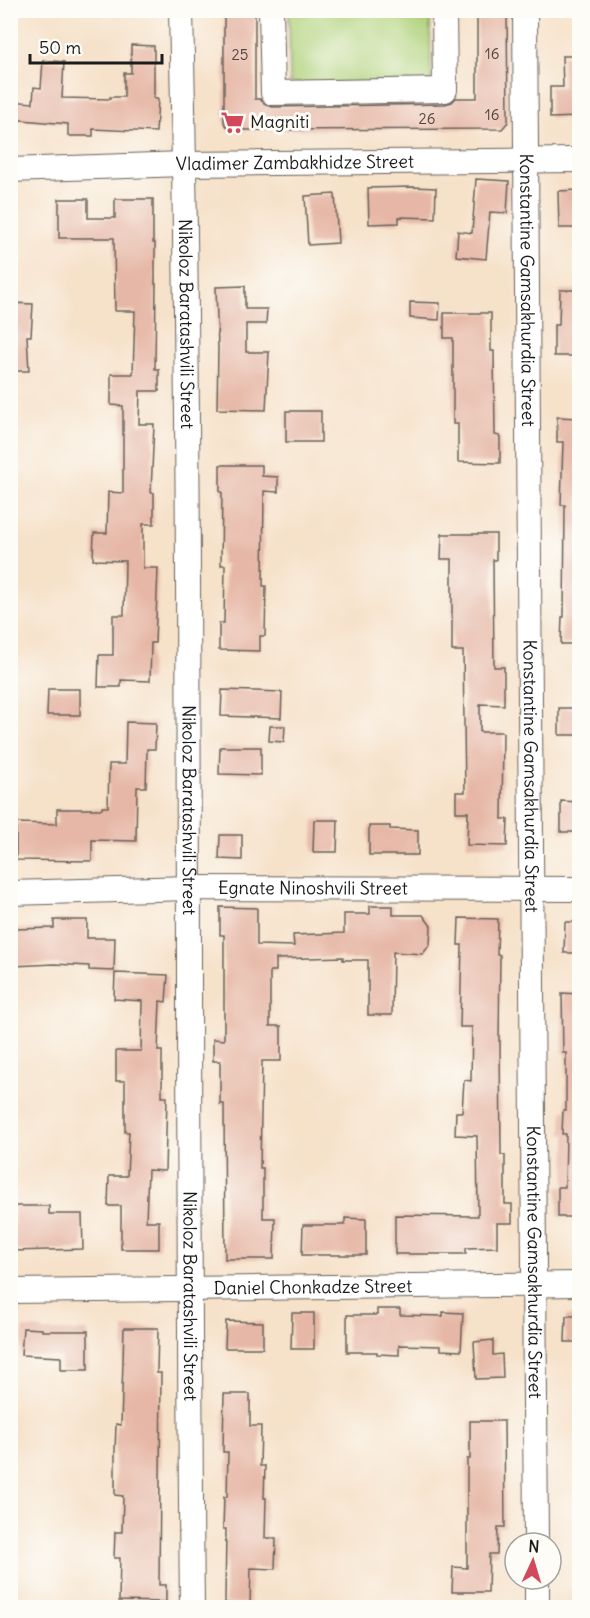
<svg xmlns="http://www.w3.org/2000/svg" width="590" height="1618" viewBox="0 0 590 1618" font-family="Delius,sans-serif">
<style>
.green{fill:#aed179;stroke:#65764a;stroke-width:1.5}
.building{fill:#e6b7a6}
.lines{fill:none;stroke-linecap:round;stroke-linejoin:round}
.minor-casing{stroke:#686159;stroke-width:26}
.minor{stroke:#fff;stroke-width:24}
.labels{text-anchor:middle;stroke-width:6;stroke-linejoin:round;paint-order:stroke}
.number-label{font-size:15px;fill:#4e433e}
.poi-label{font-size:18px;fill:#1c1c1c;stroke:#fdfcf7;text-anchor:start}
.street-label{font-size:18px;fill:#1c1c1c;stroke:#fdfcf7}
</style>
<rect width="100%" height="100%" fill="#fdfcf7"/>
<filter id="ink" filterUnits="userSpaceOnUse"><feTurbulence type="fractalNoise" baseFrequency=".0167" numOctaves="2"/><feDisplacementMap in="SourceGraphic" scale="12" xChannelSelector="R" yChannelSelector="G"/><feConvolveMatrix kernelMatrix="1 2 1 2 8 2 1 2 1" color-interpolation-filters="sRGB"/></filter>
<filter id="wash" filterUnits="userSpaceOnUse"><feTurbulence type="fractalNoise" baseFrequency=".008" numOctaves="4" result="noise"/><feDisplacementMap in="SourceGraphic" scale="24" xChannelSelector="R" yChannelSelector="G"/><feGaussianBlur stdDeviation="1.35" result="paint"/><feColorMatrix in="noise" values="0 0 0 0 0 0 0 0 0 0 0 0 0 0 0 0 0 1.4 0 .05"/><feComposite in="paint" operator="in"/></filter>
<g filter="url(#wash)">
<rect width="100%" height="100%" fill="#f6e1c9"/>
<path class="green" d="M289,11H430L431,82L290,83Z"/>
<g id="blocks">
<g class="building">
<path d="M224,10H255V99H260L266,105L273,107L445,104L452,102L456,98H477V10H507L508,122L502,129L230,130L224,123Z"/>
<path d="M131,45L154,46V99H158L156,132L93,129V136H68V124L10,119V101L33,103L34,87L41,88L43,60L64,62L62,98L110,99V97H124V73H131Z"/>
<path d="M562,56H579V117L550,118V87H563Z"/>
<path d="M476,179L509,181L507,213L490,212L486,259L456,256L458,231L472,233Z"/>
<path d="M412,187L436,188L435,218L399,217V223L369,224L368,188Z"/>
<path d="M579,190V228H559L558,191Z"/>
<path d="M335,194L338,243L308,245L305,196Z"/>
<path d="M59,199H88V218H115V199H153V243H155V284H156L155,369H159V391H140L139,424H154L151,493H154V524H143V568H158L155,643H151L150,681L121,680V687H98L99,655H113V615H124L125,561L93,560L94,533H107L108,492L123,493V406L111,405V374H133L135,311H115L114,238H59Z"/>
<path d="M245,286V309H267L266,324H246V352H269L266,410L217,409L218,348L216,287Z"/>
<path d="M560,290H579V356H554V325H559Z"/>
<path d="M410,302L440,303L439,320L410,318Z"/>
<path d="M10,303L33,304L31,336H27L29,371H10Z"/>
<path d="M444,313H491V351H494L495,435L500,436V463L458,462V424H453V338H444Z"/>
<rect x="286" y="411" width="35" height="31"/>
<path d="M557,417L579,418V644H561L562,617H564L565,505H561L563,442H557Z"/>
<path d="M220,465H262V476L278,477V492L264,491L263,586H266L265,636H260V651L219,650V623H224L225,565H221L222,492H220Z"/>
<path d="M442,534H496V560H493L494,667H504V705L480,704V732H503L502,819H508L507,846L467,845L468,812H456V792H465L463,651H452V559H441Z"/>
<path d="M48,689H80V715H47Z"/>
<path d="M222,690L282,692L281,718L221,716Z"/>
<rect x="559" y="708" width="20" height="27"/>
<path d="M126,722L156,723L155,749H147L146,787H137L136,841L92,840V861L16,860V823L57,824V809H102V807H108L109,764H125Z"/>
<path d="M270,726H285L284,742L269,741Z"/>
<path d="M220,747H261V775L219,774Z"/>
<path d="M561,801L579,802V832H561Z"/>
<path d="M314,820H338L337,852H313Z"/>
<path d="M369,826H390V829L418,830V855H369Z"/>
<path d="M220,835H242V860L219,859Z"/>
<path d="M370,906H393V915H423L431,926L430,944L423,954L393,952L392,1015H368V960H343V957L276,959V971H270V1026H281V1061H262L260,1168H263V1218H275L274,1259H225L224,1104H220V1061H213V1039L224,1040V935H220V907L257,908V945L294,946L293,935L344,933V914H370Z"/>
<path d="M459,918L498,919L497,955H500L499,1041H500L501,1155H505V1204H512V1223H497V1247L466,1248V1254H395V1215L478,1216L477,1136L455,1135L456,1112H462L464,1080L471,1081L472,1027H460L462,945H458Z"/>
<path d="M54,920H87V938H115L114,971L89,970V966L54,964L14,966L13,929L54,928Z"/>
<path d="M565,922H579V953H564Z"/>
<path d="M115,973L168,975L166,1002L160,1001L158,1051H162V1097H167L165,1171L148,1170L146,1221H159V1249H121V1206H108L109,1176H127L129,1132H125V1081H116V1051H141L142,1001L114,999Z"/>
<path d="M562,993L579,994V1217H558V1187H565L566,1134H562L563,1110H566V1053H563Z"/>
<path d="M14,1206H49V1214H82L83,1249L13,1251Z"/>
<path d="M345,1218L366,1219V1255H302L303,1225H345Z"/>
<path d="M377,1309H400V1315L443,1316V1312L463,1313L461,1351L441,1350V1346L399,1345V1355L377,1354V1352H347V1315H377Z"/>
<path d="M292,1313H314V1349H291Z"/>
<path d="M566,1316H579V1342H565Z"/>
<path d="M226,1321L263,1322V1348H225Z"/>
<path d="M23,1328L42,1329V1331H88V1370H61V1357L21,1355Z"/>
<path d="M124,1328H158L157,1373H161L159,1585H166V1602L119,1601L120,1558H114L115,1532H122L123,1496L115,1495V1451L116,1424L121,1425Z"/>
<path d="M493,1340V1355L502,1354L503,1378L476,1379L474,1342Z"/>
<path d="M224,1394H250V1426H261L260,1466H265L264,1498H266L265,1538H276L275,1569L251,1568L250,1604L225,1603L226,1529H223L224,1497H227L228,1452H223Z"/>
<path d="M470,1421H504L505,1527H498L497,1554H489L488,1592H452L453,1567L467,1568V1459H470Z"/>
</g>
</g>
</g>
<g filter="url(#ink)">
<use href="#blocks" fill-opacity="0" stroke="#686159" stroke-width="1.5"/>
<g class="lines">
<defs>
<g id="minor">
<path id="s1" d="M181,10C193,543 186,1075 192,1608"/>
<path d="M271,10L273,93L445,90L444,10"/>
<path id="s2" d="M525,10L536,1543"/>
<path id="s3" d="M10,170L184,164L580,160"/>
<path id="s4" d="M10,893L190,888L580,889"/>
<path id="s5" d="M10,1291L580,1284"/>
<path d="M537,1579V1608"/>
</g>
</defs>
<use href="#minor" class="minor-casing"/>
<use href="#minor" class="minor"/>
</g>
</g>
<defs>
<symbol id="supermarket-bare" viewBox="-9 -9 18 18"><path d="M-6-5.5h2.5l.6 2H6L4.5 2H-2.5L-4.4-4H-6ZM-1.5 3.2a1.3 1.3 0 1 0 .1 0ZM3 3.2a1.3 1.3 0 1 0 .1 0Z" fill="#d1495b" stroke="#fdfcf7" stroke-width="2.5" paint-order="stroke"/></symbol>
</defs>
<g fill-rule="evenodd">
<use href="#supermarket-bare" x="216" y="106" width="33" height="33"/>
</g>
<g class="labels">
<g class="number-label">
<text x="492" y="59">16</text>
<text x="240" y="60">25</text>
<text x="492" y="120">16</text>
<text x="427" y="124">26</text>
</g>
<g class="poi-label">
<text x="250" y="128">Magniti</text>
</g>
<g class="street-label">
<text dy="6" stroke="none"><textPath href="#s3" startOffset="285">Vladimer Zambakhidze Street</textPath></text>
<text dy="6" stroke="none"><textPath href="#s2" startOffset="280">Konstantine Gamsakhurdia Street</textPath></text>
<text dy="6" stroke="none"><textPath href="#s1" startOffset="314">Nikoloz Baratashvili Street</textPath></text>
<text dy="6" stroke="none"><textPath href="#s2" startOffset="766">Konstantine Gamsakhurdia Street</textPath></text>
<text dy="6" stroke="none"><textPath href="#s1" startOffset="800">Nikoloz Baratashvili Street</textPath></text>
<text dy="6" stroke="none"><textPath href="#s4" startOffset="303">Egnate Ninoshvili Street</textPath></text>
<text dy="6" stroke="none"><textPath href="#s2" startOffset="1252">Konstantine Gamsakhurdia Street</textPath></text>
<text dy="6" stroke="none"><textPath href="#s5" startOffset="303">Daniel Chonkadze Street</textPath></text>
<text dy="6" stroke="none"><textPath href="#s1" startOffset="1286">Nikoloz Baratashvili Street</textPath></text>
</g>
</g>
<rect width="590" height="1618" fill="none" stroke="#fdfcf7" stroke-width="36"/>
<g transform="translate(533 1561) rotate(4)"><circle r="28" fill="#fdfcf7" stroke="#a3a29f" stroke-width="1.5"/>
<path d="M0-4.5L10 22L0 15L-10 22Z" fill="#d1495b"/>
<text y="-9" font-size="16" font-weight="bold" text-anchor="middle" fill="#1c1c1c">N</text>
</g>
<path d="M30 54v9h132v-9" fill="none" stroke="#1c1c1c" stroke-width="3"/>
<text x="39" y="54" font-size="18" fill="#1c1c1c" stroke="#fdfcf7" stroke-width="4.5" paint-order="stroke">50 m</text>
</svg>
